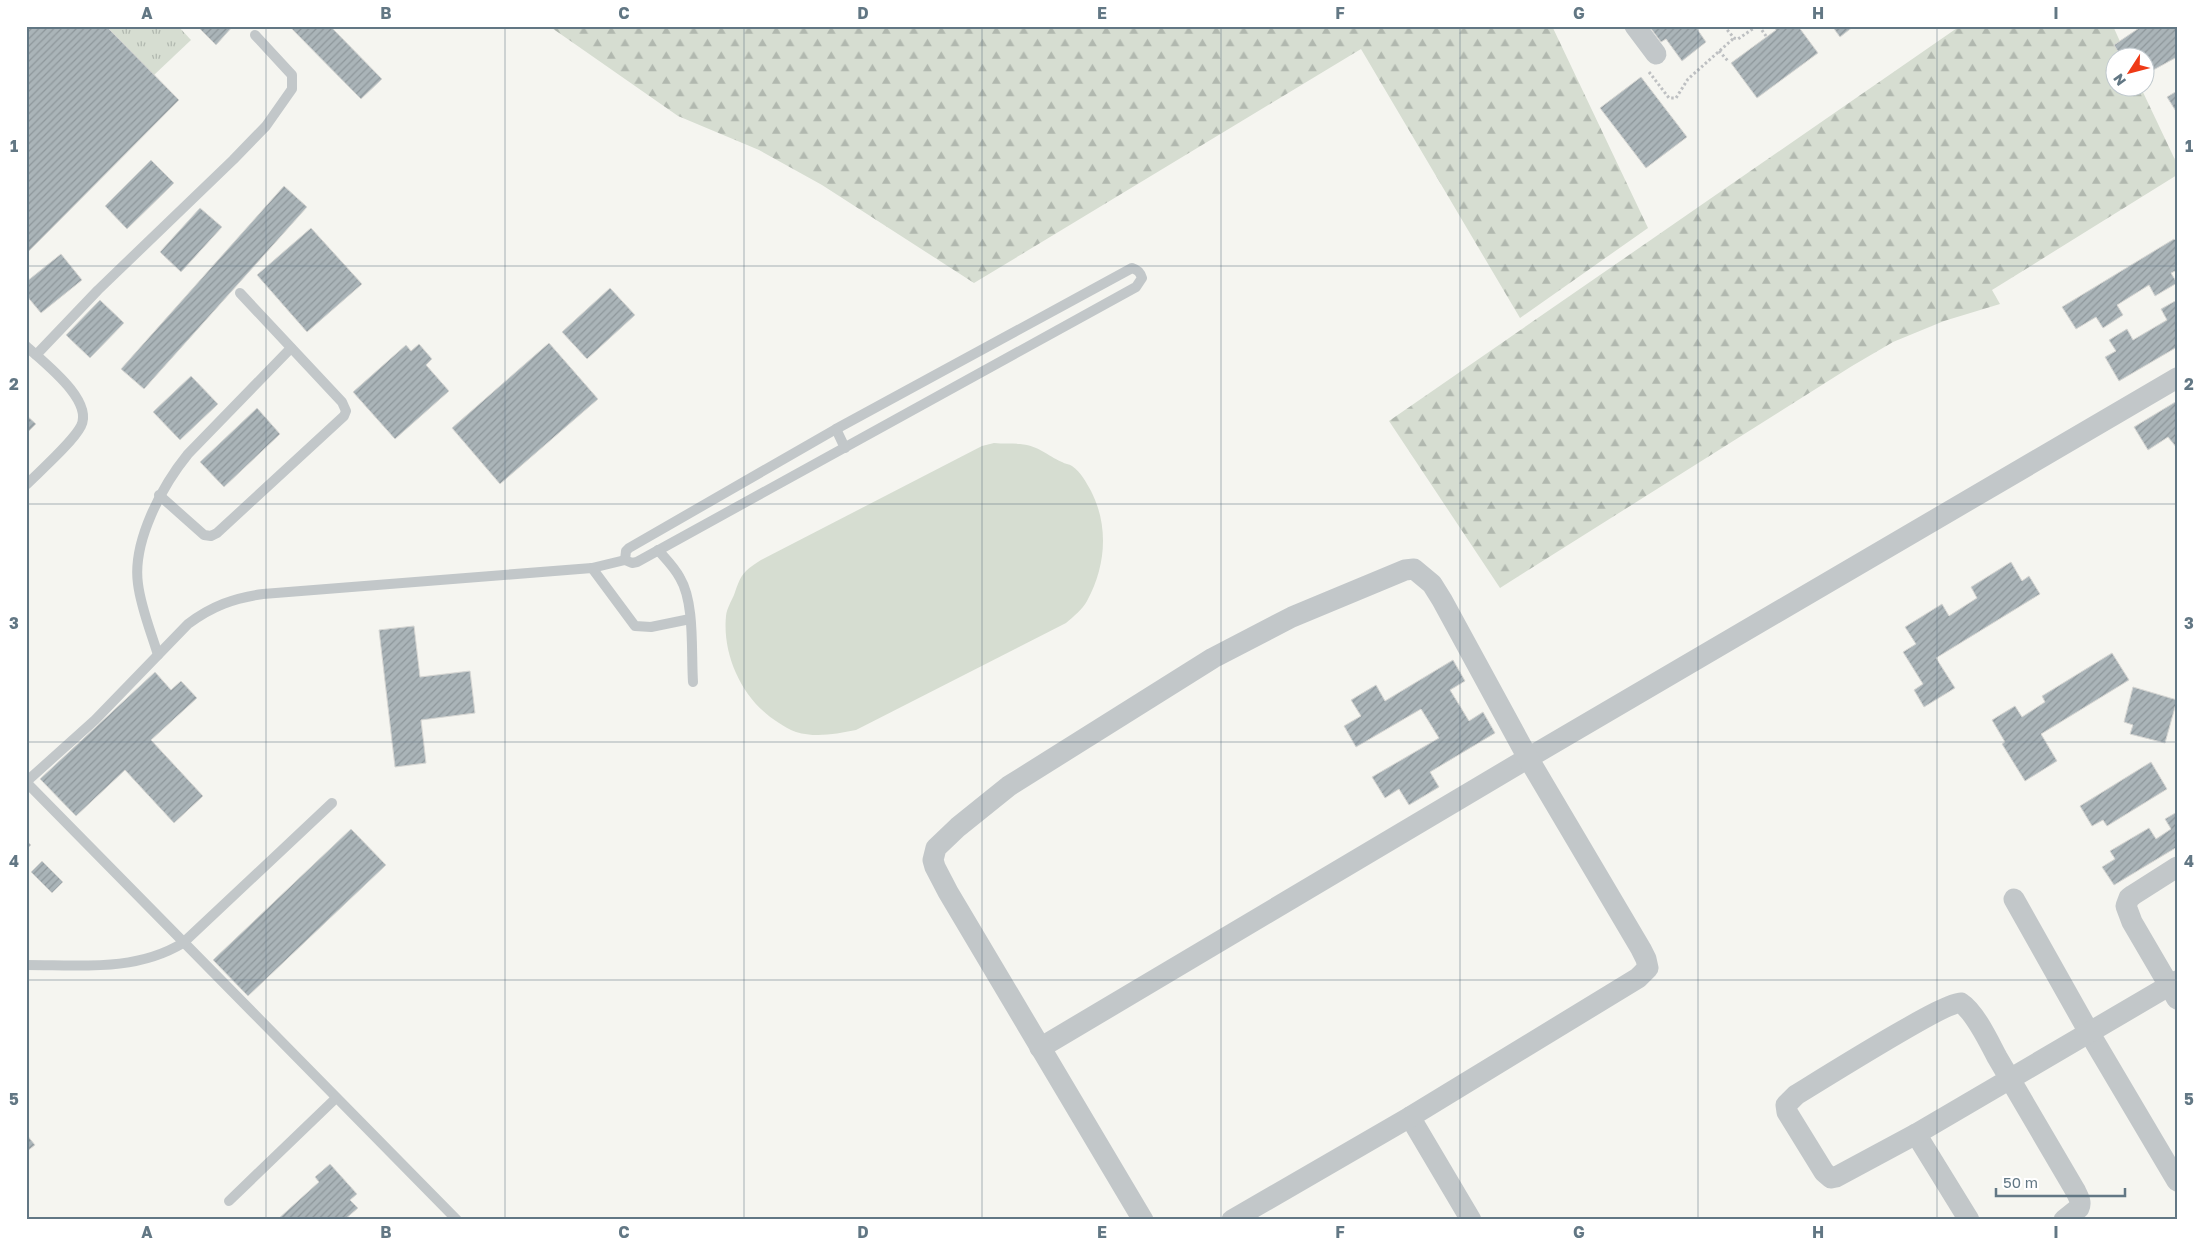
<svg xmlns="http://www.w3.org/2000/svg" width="2203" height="1246" viewBox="0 0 2203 1246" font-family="'Golos Text',sans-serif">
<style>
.grass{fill:url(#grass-tufts)}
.forest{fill:url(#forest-firs)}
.park{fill:#d6ddd1}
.building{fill:url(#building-hatch);stroke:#d6d6d3}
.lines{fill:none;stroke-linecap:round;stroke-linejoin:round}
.path{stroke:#bec0c2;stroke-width:3;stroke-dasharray:2.5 2.5;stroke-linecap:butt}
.service{stroke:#c2c7c9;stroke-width:10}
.minor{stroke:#c2c7c9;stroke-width:21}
.grid{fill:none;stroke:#627784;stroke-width:1;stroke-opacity:0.55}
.neatline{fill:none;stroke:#627784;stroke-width:2}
.grid-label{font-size:16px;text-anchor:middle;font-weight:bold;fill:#627784}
</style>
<defs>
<pattern id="grass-tufts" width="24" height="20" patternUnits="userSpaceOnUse" patternTransform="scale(1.25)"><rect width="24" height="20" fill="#d6ddd1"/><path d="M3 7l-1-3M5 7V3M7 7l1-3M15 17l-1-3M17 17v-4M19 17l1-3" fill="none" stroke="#b1b8af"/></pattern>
<pattern id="forest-firs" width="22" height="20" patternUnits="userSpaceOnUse" patternTransform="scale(1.25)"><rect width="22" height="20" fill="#d6ddd1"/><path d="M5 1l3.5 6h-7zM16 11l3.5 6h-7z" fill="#b1b8af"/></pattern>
<pattern id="building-hatch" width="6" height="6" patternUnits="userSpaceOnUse" patternTransform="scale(1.25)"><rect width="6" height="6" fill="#aab4b8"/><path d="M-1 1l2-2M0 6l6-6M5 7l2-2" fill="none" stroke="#8e979b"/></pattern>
</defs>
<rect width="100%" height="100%" fill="#f5f5f0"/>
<path class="grass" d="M106,26H178L191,40L154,75Z"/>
<g class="forest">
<path d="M549,26H1552L1648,228L1520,318L1361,49L974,283L822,185L759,150L678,116Z"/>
<path d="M1960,26H2113L2127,57L2116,58V88H2141L2177,164V175L1992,290L2000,304L1944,321L1893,342L1852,366L1500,588L1389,421Z"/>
</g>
<path class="park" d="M994,443C1003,444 1011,443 1020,444C1040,446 1046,455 1062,462C1065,464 1069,464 1072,466C1081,472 1086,482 1091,491C1109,526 1106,566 1087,601C1082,610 1074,616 1066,623L856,730C836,734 816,738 796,732C790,730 784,726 779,723C744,702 722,657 726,616C727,608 731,602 734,595C737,587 739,578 746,571C750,567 756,563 761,560L982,446Z"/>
<g class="building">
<path d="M26,26H106L179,100L26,254Z"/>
<path d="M197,26H233L216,45Z"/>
<path d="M289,26H330L382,79L361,99Z"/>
<path d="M1649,26H1695L1706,42L1682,61L1666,39L1661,42Z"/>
<path d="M1773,26H1798L1818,53L1757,98L1731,63L1776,30Z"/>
<path d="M1832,26H1854L1840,37Z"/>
<path d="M2142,26H2177V57L2146,74V58H2122L2114,45Z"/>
<path d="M1641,77L1687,137L1646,168L1600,108Z"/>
<path d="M2177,91V113L2167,97Z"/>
<path d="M151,160L174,183L127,229L105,206Z"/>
<path d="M284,186L307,207L144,389L121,369Z"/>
<path d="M200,208L222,227L181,272L160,252Z"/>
<path d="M311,228L362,284L307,332L257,275Z"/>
<path d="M2174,239L2177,242V270L2171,273L2177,283L2155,296L2149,285L2117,305L2123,315L2103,328L2096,317L2076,329L2062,307Z"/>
<path d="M61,254L82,280L41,313L26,295V282Z"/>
<path d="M610,288L635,315L587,359L562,332Z"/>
<path d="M100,300L124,323L90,358L66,335Z"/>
<path d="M2177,300V347L2119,381L2105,357L2116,351L2109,340L2127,329L2133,340L2167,320L2161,309Z"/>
<path d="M549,343L598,399L500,484L452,428Z"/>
<path d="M419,344L432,359L426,365L449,391L395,439L353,392L406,345L411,351Z"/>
<path d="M191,376L218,404L180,440L153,412Z"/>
<path d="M2177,401V448L2168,437L2148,450L2134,427Z"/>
<path d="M257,408L280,434L224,487L200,462Z"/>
<path d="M26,415L36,424L26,434Z"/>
<path d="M2011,562L2022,581L2029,576L2040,594L1936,658L1955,688L1924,707L1914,690L1923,684L1903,652L1916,644L1905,627L1942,604L1949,616L1977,598L1971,587Z"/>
<path d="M414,626L420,677L470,671L475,713L421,720L426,763L395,767L379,630Z"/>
<path d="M2112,653L2129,680L2041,734L2057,761L2025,781L2002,744L2005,742L1992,720L2015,706L2022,717L2045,702L2042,696Z"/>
<path d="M1453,660L1465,681L1450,690L1469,721L1483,712L1495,733L1430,772L1439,787L1409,805L1399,789L1385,798L1372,777L1439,738L1421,709L1356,747L1344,726L1361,716L1351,700L1376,685L1385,701Z"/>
<path d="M155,672L171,690L181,681L197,698L151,740L203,796L174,823L125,770L76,816L40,779Z"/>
<path d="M2133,687L2177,700L2165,743L2130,734L2133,725L2124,722Z"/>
<path d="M2151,762L2167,789L2107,826L2103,820L2092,826L2080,806Z"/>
<path d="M2177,812V847L2114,885L2102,867L2115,859L2110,851L2149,828L2156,839L2171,829L2165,819Z"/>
<path d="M351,829L386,865L248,996L213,960Z"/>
<path d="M26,840L31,845L26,850Z"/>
<path d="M42,861L63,882L52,893L31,872Z"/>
<path d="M26,1134L35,1145L26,1152Z"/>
<path d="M330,1164L357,1194L350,1200L358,1208L344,1220H277L319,1182L315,1177Z"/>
</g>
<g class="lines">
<g class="path">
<path d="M1724,26L1734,38L1738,39L1757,26"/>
<path d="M1759,26L1766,36"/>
<path d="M1719,51L1728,61"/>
<path d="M1649,72L1669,98H1676L1688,79L1734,38"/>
</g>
<g class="service">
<path d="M1132,268C1138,270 1140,272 1142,278L1136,287L637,562L632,563L625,560L626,551L629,548L836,429Z"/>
<path d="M26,346C43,362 94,400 81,426C73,442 40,471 26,485"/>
<path d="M36,355L98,290L233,160L266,126L292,89V75L255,35"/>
<path d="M836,429L845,448"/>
<path d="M159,495L204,535L211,536L217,533L344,416L346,411L342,402L240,293"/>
<path d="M658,550C666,559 675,568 680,578C695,603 691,652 693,682"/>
<path d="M592,568L635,626L651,627L690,619"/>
<path d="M158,655C151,632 141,608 138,584C132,542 162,486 188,454L291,348"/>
<path d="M26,782L95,720L188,624C212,606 234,598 263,594L592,568L625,560"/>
<path d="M26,782L457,1220"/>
<path d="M26,965C80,965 135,972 183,943L332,803"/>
<path d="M229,1201L336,1098"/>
</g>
<g class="minor">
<path d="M1635,26L1656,54"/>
<path d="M2177,867L2133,895L2129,898L2126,906L2132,922L2177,999"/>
<path d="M2014,899L2090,1034L2177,1181"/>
<path d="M1040,1048L1528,758L2177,378"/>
<path d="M1410,1117L1471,1220"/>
<path d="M1916,1134L1969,1220"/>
<path d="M1143,1220L948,892L935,867L933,860L936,848L958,827L1009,786L1213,658L1292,617L1405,570L1414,569L1432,584L1442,600L1528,758L1641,949L1646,959L1648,968L1638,978L1410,1117L1232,1220"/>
<path d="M2064,1220L2079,1208C2082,1202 2078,1196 2075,1190C2049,1146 2023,1102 1997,1057C1989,1042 1975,1012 1961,1003C1946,1001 1819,1081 1796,1095L1786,1105L1787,1112L1824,1172L1831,1178L1836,1177L1916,1134L2177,981"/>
</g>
</g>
<path class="grid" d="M266,26V1220M505,26V1220M744,26V1220M982,26V1220M1221,26V1220M1460,26V1220M1698,26V1220M1937,26V1220M26,266H2177M26,504H2177M26,742H2177M26,980H2177"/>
<rect width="2203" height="1246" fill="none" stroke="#ffffff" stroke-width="55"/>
<g transform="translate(2130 72) rotate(234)"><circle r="24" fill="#ffffff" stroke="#c0c9ce"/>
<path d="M0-4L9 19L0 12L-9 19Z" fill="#ef3a16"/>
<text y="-8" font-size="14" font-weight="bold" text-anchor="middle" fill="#627784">N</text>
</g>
<path d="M1996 1188v8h129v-8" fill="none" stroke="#627784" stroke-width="2.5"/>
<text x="2003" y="1188" font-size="15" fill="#627784" stroke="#ffffff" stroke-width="4" paint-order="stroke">50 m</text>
<rect x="28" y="28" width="2148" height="1190" class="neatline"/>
<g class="grid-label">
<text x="147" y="19">A</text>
<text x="386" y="19">B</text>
<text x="624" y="19">C</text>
<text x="863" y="19">D</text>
<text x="1102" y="19">E</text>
<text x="1340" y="19">F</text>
<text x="1579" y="19">G</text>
<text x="1818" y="19">H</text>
<text x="2056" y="19">I</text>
<text x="14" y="152">1</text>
<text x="2189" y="152">1</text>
<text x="14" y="390">2</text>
<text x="2189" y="390">2</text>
<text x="14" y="629">3</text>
<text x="2189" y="629">3</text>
<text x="14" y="867">4</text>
<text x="2189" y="867">4</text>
<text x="14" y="1105">5</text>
<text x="2189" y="1105">5</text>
<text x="147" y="1238">A</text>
<text x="386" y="1238">B</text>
<text x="624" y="1238">C</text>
<text x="863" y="1238">D</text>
<text x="1102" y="1238">E</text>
<text x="1340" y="1238">F</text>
<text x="1579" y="1238">G</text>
<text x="1818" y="1238">H</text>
<text x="2056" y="1238">I</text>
</g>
</svg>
